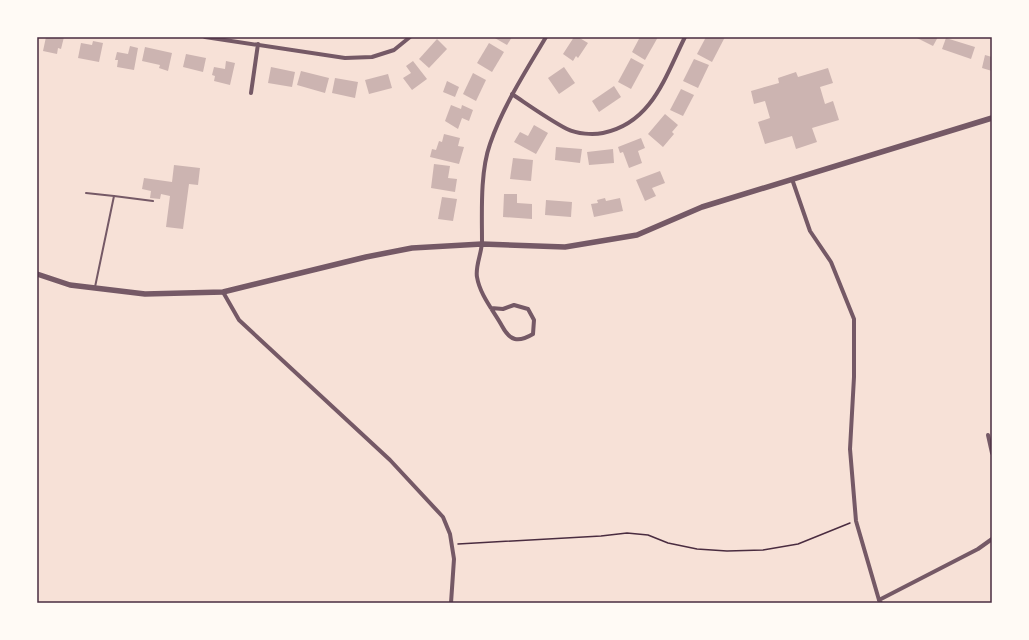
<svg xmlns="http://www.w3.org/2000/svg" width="1029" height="640" viewBox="0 0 1029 640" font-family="Signika,sans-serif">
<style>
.building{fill:#ccb4b1}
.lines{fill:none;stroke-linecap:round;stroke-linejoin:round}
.path{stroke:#4a2c40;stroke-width:1.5}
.service{stroke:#755966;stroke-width:2}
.minor{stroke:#755966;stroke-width:4}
.tertiary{stroke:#755966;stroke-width:5.5}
.neatline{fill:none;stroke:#4a2c40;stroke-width:1.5}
</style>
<rect width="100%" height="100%" fill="#f7e1d7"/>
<g class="building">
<path d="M46,37H64L61,49L58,48L57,54L43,51Z"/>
<path d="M493,37H512L507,45Z"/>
<path d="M574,37H578L588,43L578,58L576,56L573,61L563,54Z"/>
<path d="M640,37H658L645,60L632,52Z"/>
<path d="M706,37H725L712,62L697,54Z"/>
<path d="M915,37H938L933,46Z"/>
<path d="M946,38L975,47L971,59L942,49Z"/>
<path d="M437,39L447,49L429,68L419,59Z"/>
<path d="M93,41L103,43L99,62L78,58L81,43L92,45Z"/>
<path d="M489,43L504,52L492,72L477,63Z"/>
<path d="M130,46L138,48L134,70L117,67L118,60H115L117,52L128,54Z"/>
<path d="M145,47L172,53L168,71L159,68L160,65L142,61Z"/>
<path d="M186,54L206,58L203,72L183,67Z"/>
<path d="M985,55L992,57V71L982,68Z"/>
<path d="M631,58L644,65L631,89L618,82Z"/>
<path d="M694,59L709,65L698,88L683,81Z"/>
<path d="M226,61L235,63L230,85L214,81L215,76L212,75L214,67L225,69Z"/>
<path d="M413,61L427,79L412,90L403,78L411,73L406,66Z"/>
<path d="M271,67L295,72L292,87L268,83Z"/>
<path d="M564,67L575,83L559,94L548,78Z"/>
<path d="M828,68L833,83L820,87L825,104L833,101L839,120L812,128L817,142L796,149L792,136L765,144L758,122L770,118L765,101L754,104L751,91L779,83L778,78L796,72L798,77Z"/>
<path d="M301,71L329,78L325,93L297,85Z"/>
<path d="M473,73L486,80L476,101L463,94Z"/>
<path d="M388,74L392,88L369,94L365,80Z"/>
<path d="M335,78L358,82L355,98L332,93Z"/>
<path d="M447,81L459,87L455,97L443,92Z"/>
<path d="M614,86L621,97L599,112L592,101Z"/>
<path d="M681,89L694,95L683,116L670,110Z"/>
<path d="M451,105L461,109L462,105L473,110L469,121L462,118L458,129L445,121Z"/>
<path d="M665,114L678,125L672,132L674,134L663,147L648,134Z"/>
<path d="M534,125L548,133L536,154L514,142L520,132L528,136Z"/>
<path d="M444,134L460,138L458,146L464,147L459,164L430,157L432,149L436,150L439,141L442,142Z"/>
<path d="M641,138L645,148L638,151L642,163L629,168L623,152L620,153L618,147Z"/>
<path d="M556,147L582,149L580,163L555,160Z"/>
<path d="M613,149L614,163L589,165L587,152Z"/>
<path d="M513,158L533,160L531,181L510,179Z"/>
<path d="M434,164L450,166L448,178L457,179L455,192L431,188Z"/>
<path d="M174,165L200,168L198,185L189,184L183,229L166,227L170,196L161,194L160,199L150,198L151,191L142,189L144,178L172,182Z"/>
<path d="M660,171L665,183L652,188L656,196L645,201L636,180Z"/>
<path d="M504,194H517V203L532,204V219L503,217Z"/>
<path d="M442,197L457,199L453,221L438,219Z"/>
<path d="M605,198L606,201L620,198L623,211L594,217L591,204L598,203L597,200Z"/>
<path d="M546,200L572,202L571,217L545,215Z"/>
</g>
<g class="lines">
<path class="path" d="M458,544L601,536L627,533L648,535L668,543L697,549L727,551L763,550L798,544L850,523"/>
<g class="service">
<path d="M86,193L114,196L95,287"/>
<path d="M114,196L153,201"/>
</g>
<g class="minor">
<path d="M205,37L345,58L372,57L394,50L410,37"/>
<path d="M251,93L258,44"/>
<path d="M512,94C530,106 548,119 567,129C577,134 593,135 603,133C652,123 665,77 685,37"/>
<path d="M792,179L810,231L831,262L854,319V377L850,449L856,521L879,600"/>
<path d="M223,292L239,320L390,460L443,517L450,534L454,559L451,603"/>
<path d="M491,308L503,309L514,305L528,309L534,320L533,334C518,343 510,341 502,326C493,310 480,295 477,277C475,266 482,253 482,241C482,212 480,172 490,144C503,106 526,71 546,37"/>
<path d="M988,435L992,453"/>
<path d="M881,603L879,600L978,549L992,539"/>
</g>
<path class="tertiary" d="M37,274L70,285L145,294L223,292L366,257L412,248L482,244L565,247L637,235L702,207L992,118"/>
</g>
<rect width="1029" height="640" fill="none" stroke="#fffaf5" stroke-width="76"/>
<rect x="38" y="38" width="953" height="564" class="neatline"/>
</svg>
